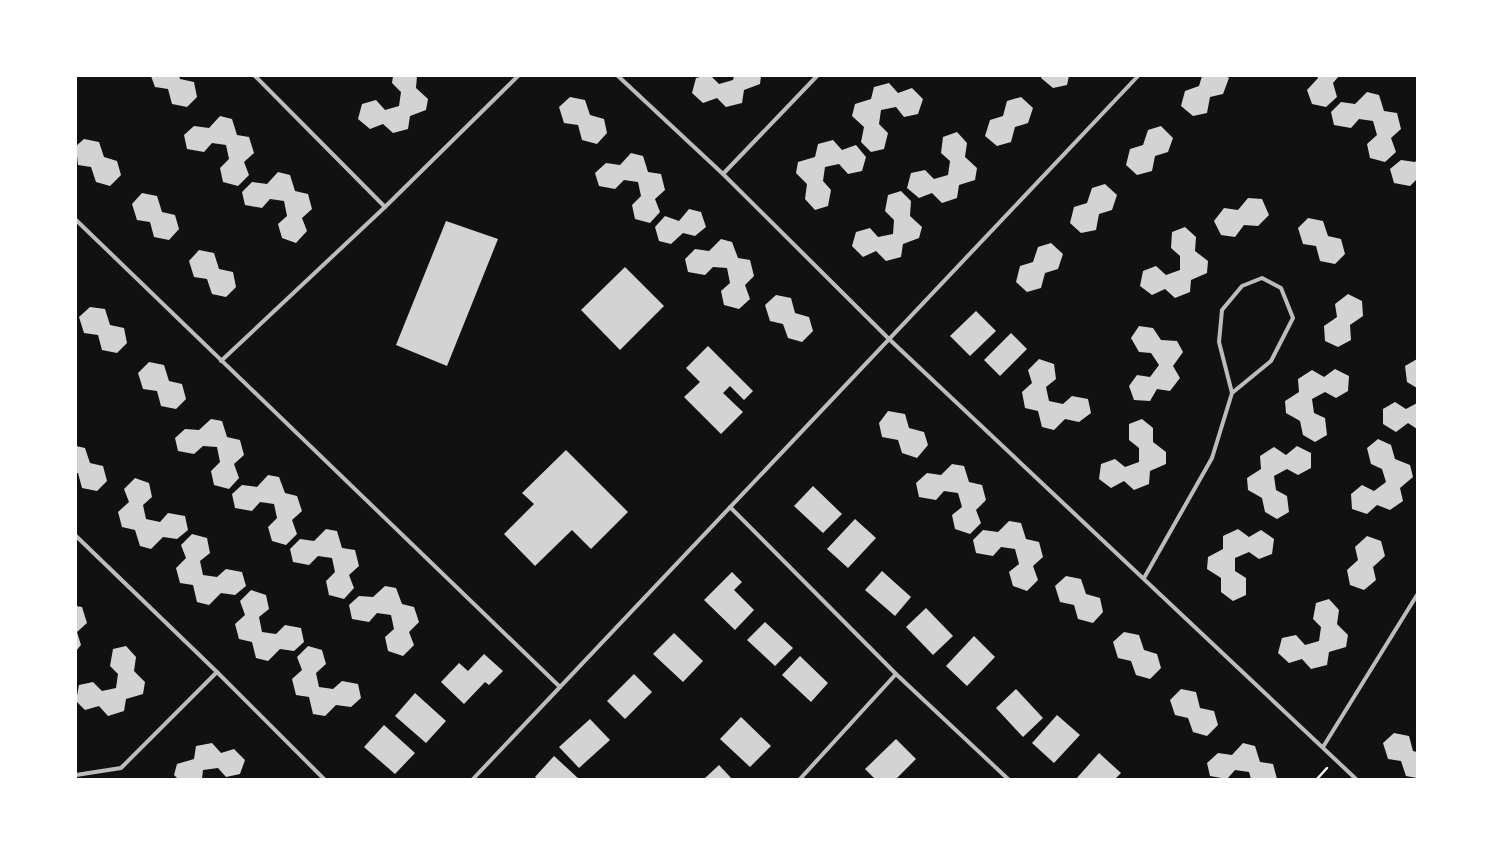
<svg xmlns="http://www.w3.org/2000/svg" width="1493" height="855" viewBox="0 0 1493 855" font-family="Overpass,sans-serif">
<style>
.building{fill:#d3d3d3}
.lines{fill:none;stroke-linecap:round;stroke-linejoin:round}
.path{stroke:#f5f5f5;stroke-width:2.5}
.minor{stroke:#bcbcbc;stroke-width:4}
</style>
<rect width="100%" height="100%" fill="#111"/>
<g class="building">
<path d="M151,76H179L180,79L194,82L197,97L187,107L172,104L168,89L155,87Z"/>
<path d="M393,76H417L416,88L428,99L426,110L410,116L408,129L393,133L383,124L370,129L358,119L362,104L376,100L385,110L399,106L401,92L392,83Z"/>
<path d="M704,76H711L719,84L733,80L734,76H761L760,84L744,90L742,103L726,107L717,98L703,103L692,93L696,78Z"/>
<path d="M1042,76H1069L1067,85L1053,88L1041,78Z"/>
<path d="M1202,76H1226L1229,78L1223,94L1210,97L1207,113L1193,116L1181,106L1185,91L1199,86Z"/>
<path d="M1317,76H1339L1333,83L1337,97L1326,107L1312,104L1307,90L1318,78Z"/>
<path d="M889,83L898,93L912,88L923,99L918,114L904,117L896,107L881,110L879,124L888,133L884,149L871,152L861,142L864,127L852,116L855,104L871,99L874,87Z"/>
<path d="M1367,92L1379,95L1384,111L1397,113L1401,129L1391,138L1396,152L1385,162L1370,158L1367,144L1377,135L1373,121L1359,119L1351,128L1334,125L1331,112L1341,102L1355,104Z"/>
<path d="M570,97L585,100L590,115L604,119L607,133L597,144L582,140L578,125L564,123L559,107Z"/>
<path d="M1021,97L1033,108L1028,123L1015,127L1011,142L997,146L985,136L990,120L1003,116L1007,101Z"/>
<path d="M220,116L232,119L237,135L249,137L254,153L244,162L249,175L238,186L223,182L220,168L229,159L226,145L212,143L204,152L187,149L184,135L194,126L209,128Z"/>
<path d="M1161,126L1173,138L1168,152L1155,156L1152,171L1137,175L1126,165L1130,149L1143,145L1148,130Z"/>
<path d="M957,132L967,143L965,157L977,168L975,180L959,185L957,198L942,203L932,193L919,198L907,188L911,173L925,170L934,179L948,175L950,161L941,153L943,137Z"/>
<path d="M84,139L99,142L104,157L117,161L121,175L110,186L96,182L91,167L78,165L76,146Z"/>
<path d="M833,140L842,150L856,145L866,157L862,171L848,174L839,164L825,167L823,181L831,190L828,206L815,210L805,199L807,184L796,173L798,162L815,157L818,144Z"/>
<path d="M631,153L643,156L648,172L661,174L665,190L655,199L660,212L650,223L635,219L632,205L641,196L638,182L624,180L615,189L599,186L595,173L606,163L620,165Z"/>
<path d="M1401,160L1415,162L1417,160V179L1410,186L1394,183L1390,169Z"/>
<path d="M278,172L290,175L295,191L308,194L312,209L302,218L307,231L296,243L282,238L278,224L287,216L284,201L270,199L262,208L245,205L242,192L252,182L267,184Z"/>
<path d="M1105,184L1117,195L1112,210L1099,214L1096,230L1081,233L1070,223L1074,207L1087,203L1092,188Z"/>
<path d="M901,191L911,201L910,216L922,227L919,238L903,244L901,257L886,261L876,251L863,257L852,246L856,232L870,228L878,237L893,234L894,220L885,211L888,195Z"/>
<path d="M142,193L157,196L162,212L175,215L179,229L169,240L154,237L150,222L137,220L132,204Z"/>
<path d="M1248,198L1262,199L1269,215L1258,226L1244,225L1235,237L1221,235L1214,221L1224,208L1238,210Z"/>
<path d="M689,209L701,212L706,227L695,236L683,233L671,244L659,241L655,227L665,216L679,221Z"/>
<path d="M1308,218L1323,221L1328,236L1341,239L1345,254L1335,264L1320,261L1316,246L1303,244L1298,228Z"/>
<path d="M446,221L498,239L447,366L396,345Z"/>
<path d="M1185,227L1196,237L1195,251L1208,261L1207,273L1191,280L1190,292L1175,298L1165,289L1152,295L1140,286L1143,271L1156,266L1166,275L1180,270V256L1171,248L1172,232Z"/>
<path d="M721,239L732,242L738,258L750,260L754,276L745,285L750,299L739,309L724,305L721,291L730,283L727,268L713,267L705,275L688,272L685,259L695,249L709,251Z"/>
<path d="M1051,243L1063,254L1058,269L1045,273L1041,288L1027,292L1016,282L1020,266L1033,262L1038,247Z"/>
<path d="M199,250L214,253L219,269L233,272L236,287L226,297L212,294L207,279L194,277L189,261Z"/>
<path d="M625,267L664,306L620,350L581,310Z"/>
<path d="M1348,294L1362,301L1363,316L1350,325L1351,340L1338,347L1325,341L1324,326L1337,317L1335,304Z"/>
<path d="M776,295L791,298L795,313L809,317L813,331L802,342L788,338L783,324L770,321L765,305Z"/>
<path d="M90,307L105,309L110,325L124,328L127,343L117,353L102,350L98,335L84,333L79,317Z"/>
<path d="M976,311L996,331L970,356L950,336Z"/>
<path d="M1139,326L1153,328L1161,340L1177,341L1183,352L1173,366L1180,378L1170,391L1157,389L1150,401L1134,400L1129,386L1137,375L1150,377L1159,365L1151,353L1139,352L1131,338Z"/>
<path d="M1011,333L1027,349L1000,376L984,360Z"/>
<path d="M708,346L753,391L744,400L730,386L723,393L743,412L721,434L684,397L700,382L686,368Z"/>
<path d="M1039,359L1054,364L1056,379L1046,387L1049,401L1063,404L1072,396L1088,399L1091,413L1079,422L1065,419L1054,430L1042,427L1038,411L1025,408L1022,392L1032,383L1028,370Z"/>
<path d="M1417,359V388L1407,382L1405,366Z"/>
<path d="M149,362L164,365L169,381L182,384L186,399L176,409L161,406L157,391L143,389L138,373Z"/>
<path d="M1335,369L1349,376L1348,391L1336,398L1325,392L1312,399L1314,413L1325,418L1327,435L1315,442L1303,435L1300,421L1286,413L1285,401L1299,392L1298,379L1312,370L1324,377Z"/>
<path d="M1395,402L1406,409L1417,403V429L1408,423L1396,432L1383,424V409Z"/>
<path d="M888,411L905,414L909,428L924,432L928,445L917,458L902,453L898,440L882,437L879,423Z"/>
<path d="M211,419L222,421L227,437L240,440L244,455L234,464L239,478L229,489L214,485L211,471L220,462L217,447L203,446L194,454L178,451L175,438L185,429L199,430Z"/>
<path d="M1142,419L1153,428V442L1166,452V464L1150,471L1149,484L1134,490L1124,481L1111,488L1099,479L1101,464L1115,459L1125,467L1139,462V448L1129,440V424Z"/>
<path d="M1378,439L1391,445L1395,459L1410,465L1413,477L1400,488L1403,501L1390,510L1377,505L1367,514L1352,509L1351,494L1362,485L1374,491L1386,482L1382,469L1371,464L1367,448Z"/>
<path d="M76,446L85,448L90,463L103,466L107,481L97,491L82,488L78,473H76Z"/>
<path d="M1297,446L1311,453V468L1298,475L1287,469L1274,476L1276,490L1287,496L1289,512L1277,519L1265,512L1262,498L1248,490L1247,478L1261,469L1260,456L1274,447L1286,455Z"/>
<path d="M566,450L628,512L591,549L572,530L535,566L504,534L534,504L522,493Z"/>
<path d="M952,464L964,466L969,482L982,485L986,500L976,510L981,523L970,534L955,529L952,515L962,507L958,493L944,491L936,500L919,497L916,483L927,473L941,475Z"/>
<path d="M268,475L279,477L285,493L297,496L302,511L292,520L297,534L286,545L272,541L268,527L277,518L274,504L260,502L252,511L235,508L232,494L242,485L257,487Z"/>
<path d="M135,478L149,483L152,497L143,505L146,519L160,522L168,513L185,516L188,530L177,539L163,537L151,549L140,546L135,530L122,527L118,512L129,502L124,489Z"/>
<path d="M813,486L842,514L823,533L794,506Z"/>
<path d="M855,519L876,538L848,568L827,549Z"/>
<path d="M1009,521L1021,523L1026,539L1039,542L1043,557L1033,566L1038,580L1027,591L1013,586L1009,572L1019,564L1015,549L1001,547L993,556L976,553L973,540L983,530L998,532Z"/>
<path d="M326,529L337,531L342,548L355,550L359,566L349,575L354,588L344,599L329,595L326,581L335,572L332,558L318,556L309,565L293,562L290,549L300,539L314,541Z"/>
<path d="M1238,529L1249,537L1261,530L1274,539L1272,554L1259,559L1249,552L1235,558V571L1246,578V595L1233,601L1221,592V578L1207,569L1208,557L1223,549V536Z"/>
<path d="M192,534L207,538L210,553L200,561L203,575L217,577L226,569L242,572L246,586L235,595L221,593L209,605L197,602L193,585L180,583L176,568L186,558L181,545Z"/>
<path d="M1367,536L1381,541L1385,556L1373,567L1376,580L1364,590L1350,585L1347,570L1358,560L1355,547Z"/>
<path d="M882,571L911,597L895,616L865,590Z"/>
<path d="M732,572L742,582L734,590L754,610L735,630L704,600Z"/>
<path d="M1066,576L1081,579L1086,594L1100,598L1103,612L1093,623L1078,619L1074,605L1060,602L1055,586Z"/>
<path d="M385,586L396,588L402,604L414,607L419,622L409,632L414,645L403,656L388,651L385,637L394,629L391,615L377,613L369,622L352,619L349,605L359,596L373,597Z"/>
<path d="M251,590L266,595L269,609L259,617L262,632L276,634L285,625L301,628L304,642L294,651L280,649L268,661L256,658L252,642L239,639L235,624L245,615L240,601Z"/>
<path d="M1329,599L1339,610L1337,624L1348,635L1346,647L1329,652L1327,665L1311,669L1302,659L1289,663L1278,653L1282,638L1296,635L1305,645L1319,641L1321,627L1313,619L1316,603Z"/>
<path d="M76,606L82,607L87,623L77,632L81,645L76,651Z"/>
<path d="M926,608L953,636L933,655L906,627Z"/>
<path d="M765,622L793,648L775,666L747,640Z"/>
<path d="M1124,632L1139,635L1144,650L1157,654L1161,668L1150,679L1136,675L1131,661L1118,658L1113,642Z"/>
<path d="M674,633L703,661L683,682L653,654Z"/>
<path d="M974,636L995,657L967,686L946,666Z"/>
<path d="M126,646L136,657L134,671L145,682L143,694L126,699L124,711L108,716L99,706L85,710L76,701L79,685L93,682L102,691L116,688L118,674L110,666L113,649Z"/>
<path d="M308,646L322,650L326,664L316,673L319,687L333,689L342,681L358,684L361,698L351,707L336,705L325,716L313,714L309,697L296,695L292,679L302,670L297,657Z"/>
<path d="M484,654L503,671L489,685L485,682L464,704L441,682L459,663L468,671Z"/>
<path d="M800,656L828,683L811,702L782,675Z"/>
<path d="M634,674L652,692L625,719L607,701Z"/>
<path d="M1016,689L1043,718L1023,737L996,708Z"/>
<path d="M1181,689L1196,692L1200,708L1214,711L1218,725L1207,736L1193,732L1188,718L1175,715L1170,700Z"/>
<path d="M415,693L446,721L426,743L395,716Z"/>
<path d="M1057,715L1080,735L1054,763L1032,743Z"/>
<path d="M741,717L771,746L750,767L720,739Z"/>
<path d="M590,719L610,740L579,768L559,747Z"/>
<path d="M384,725L415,753L395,774L364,747Z"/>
<path d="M1394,733L1409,736L1413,751L1417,752V778L1406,776L1401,761L1388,759L1383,743Z"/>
<path d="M896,739L916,759L896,779H875L865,769Z"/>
<path d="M212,743L221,753L234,749L245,760L240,774L226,777L218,768L203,770L202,779H178L174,775L177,764L194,759L196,746Z"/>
<path d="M1243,743L1255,746L1260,762L1273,764L1277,779H1251L1249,772L1235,770L1227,779L1210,776L1207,763L1218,753L1232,755Z"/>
<path d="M1099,753L1121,773L1115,779H1076Z"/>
<path d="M554,756L579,779H537L535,777Z"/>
<path d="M719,765L732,779H704Z"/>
</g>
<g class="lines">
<path class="path" d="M1317,779L1327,768"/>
<g class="minor">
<path d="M255,76L385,207"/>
<path d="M618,76L723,174L889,339L1356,779"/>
<path d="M723,174L817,76"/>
<path d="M76,220L560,687"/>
<path d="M221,361L385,207L518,76"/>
<path d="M730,507L896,674L1008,779"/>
<path d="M76,536L217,672L324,779"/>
<path d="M1144,578L1212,458L1232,393L1271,361L1293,318L1281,288L1262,278L1242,286L1222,310L1219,342L1232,393"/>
<path d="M1323,747L1417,595"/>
<path d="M76,775L121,768L217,672"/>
<path d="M473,779L1138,76"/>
<path d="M800,779L896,674"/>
</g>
</g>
<rect width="1493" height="855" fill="none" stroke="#ffffff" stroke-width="154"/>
</svg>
